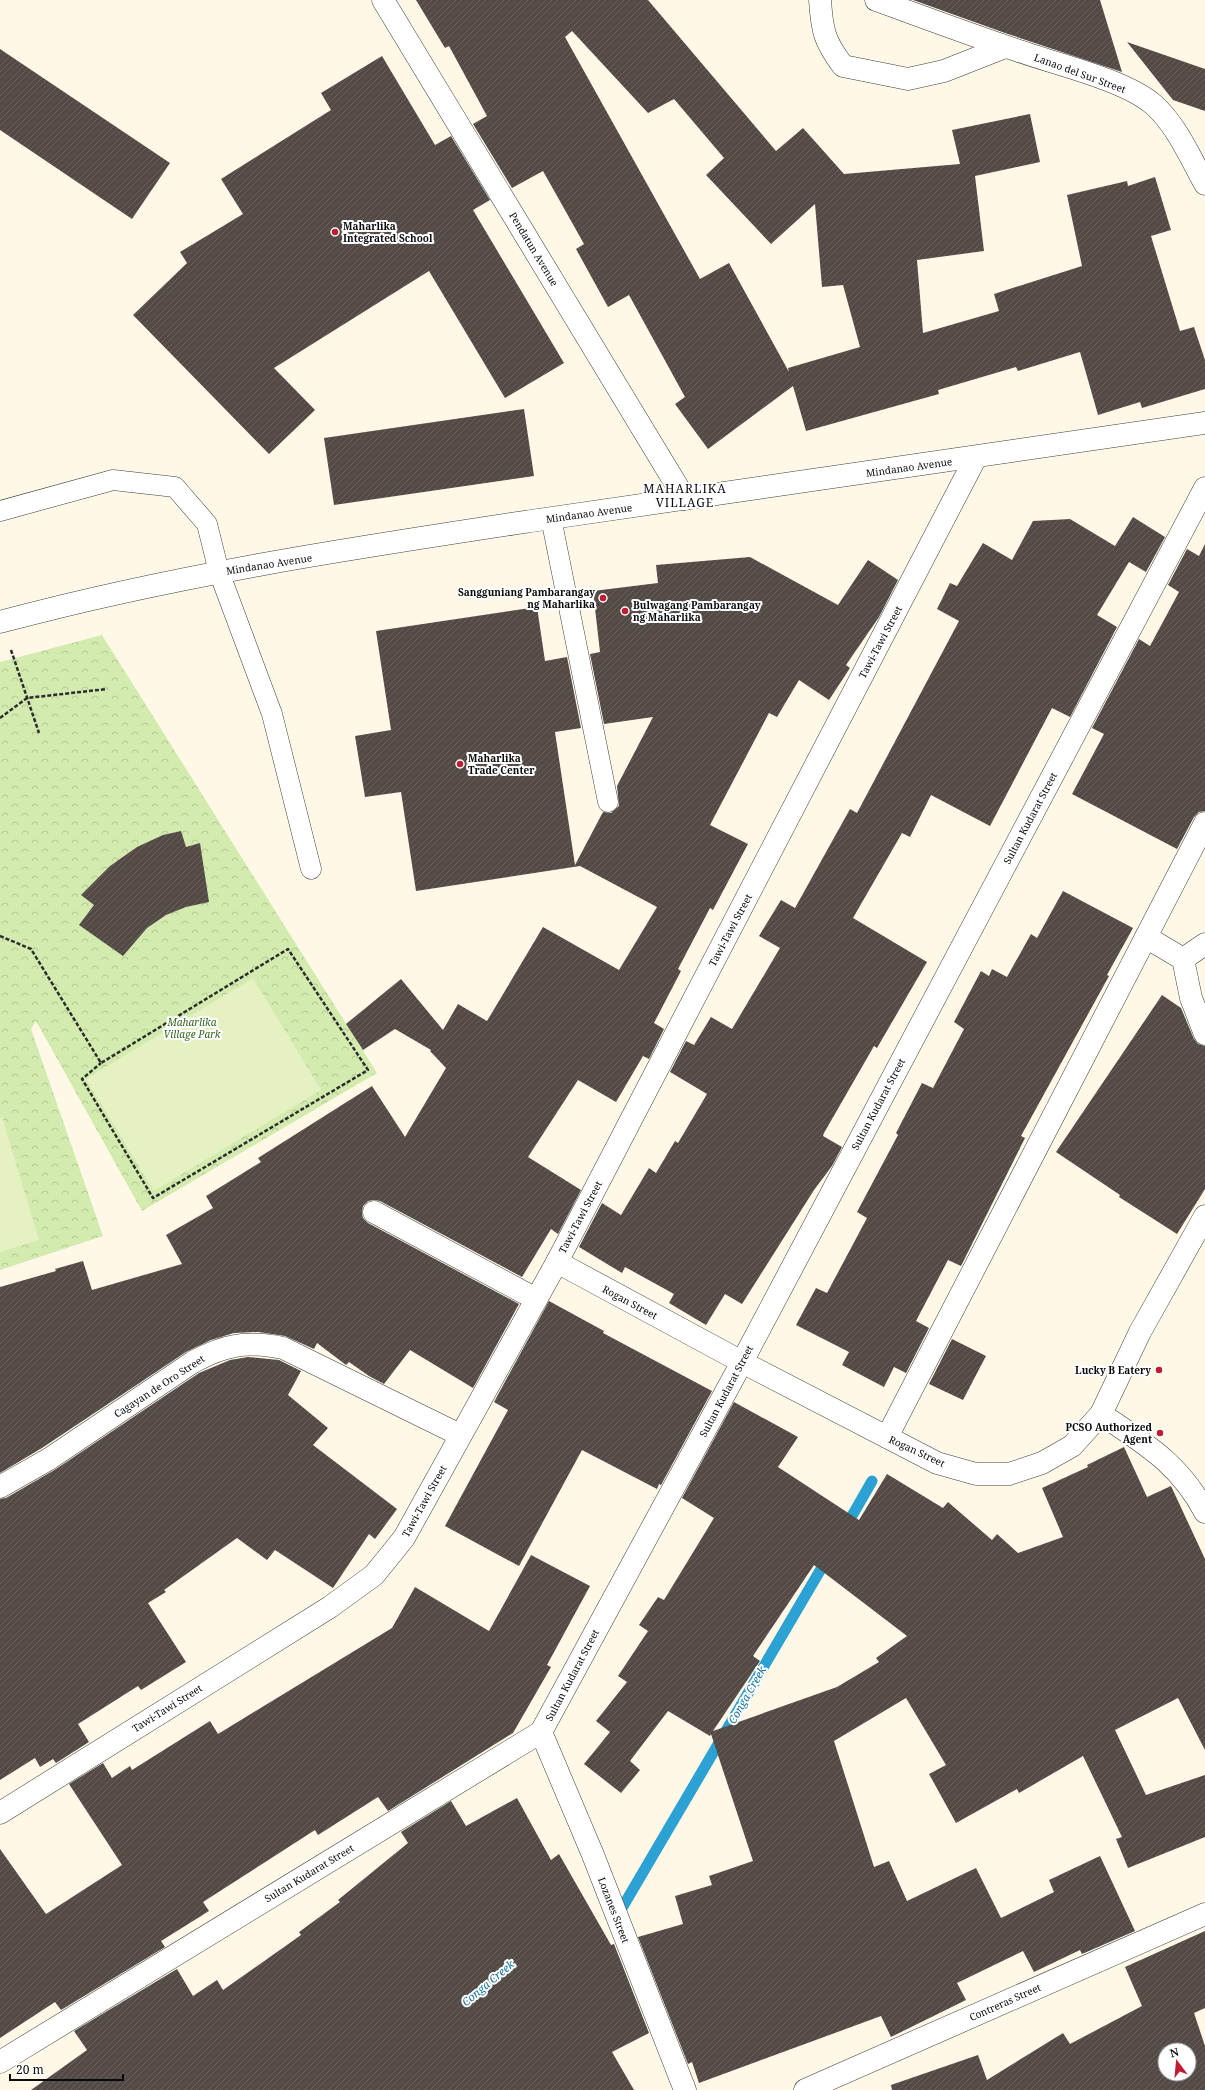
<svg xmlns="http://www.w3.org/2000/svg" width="1205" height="2090" viewBox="0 0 1205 2090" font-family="'Noto Serif',serif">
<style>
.park{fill:url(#park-crowns)}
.pitch{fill:#e5f1c2}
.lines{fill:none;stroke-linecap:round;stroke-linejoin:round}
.stream{stroke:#2ca1d4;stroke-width:11}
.building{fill:url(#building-hatch);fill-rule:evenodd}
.service-casing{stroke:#3d3d3d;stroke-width:21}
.pedestrian-casing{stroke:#3d3d3d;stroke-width:23}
.minor-casing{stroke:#3d3d3d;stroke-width:23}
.tertiary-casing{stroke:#3d3d3d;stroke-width:23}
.path{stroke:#2c2c2c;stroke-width:2.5;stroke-dasharray:4 2;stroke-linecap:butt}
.service{stroke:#fff;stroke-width:20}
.pedestrian{stroke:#fff;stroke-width:22}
.minor{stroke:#fff;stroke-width:22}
.tertiary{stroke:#fff;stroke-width:22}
.poi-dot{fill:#c01c33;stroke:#fff;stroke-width:1.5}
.labels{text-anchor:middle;stroke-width:4;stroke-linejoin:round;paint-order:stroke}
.street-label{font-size:10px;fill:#0a0a0a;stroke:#fff}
.poi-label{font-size:10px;font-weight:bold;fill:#0a0a0a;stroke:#fff;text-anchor:start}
.park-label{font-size:10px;font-style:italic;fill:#2f6418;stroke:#fff}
.water-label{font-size:11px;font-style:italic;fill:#0e6fa1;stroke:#fff}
.quarter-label{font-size:12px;letter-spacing:1px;fill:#0a0a0a;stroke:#fff}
</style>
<defs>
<pattern id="park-crowns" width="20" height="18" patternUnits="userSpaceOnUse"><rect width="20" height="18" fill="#d4ebaf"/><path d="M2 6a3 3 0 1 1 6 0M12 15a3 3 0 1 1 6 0" fill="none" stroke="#b5c895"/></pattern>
<pattern id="building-hatch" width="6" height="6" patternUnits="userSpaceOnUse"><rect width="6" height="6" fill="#534a46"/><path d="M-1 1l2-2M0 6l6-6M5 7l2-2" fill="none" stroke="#67605c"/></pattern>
</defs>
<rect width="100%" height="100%" fill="#fff8e7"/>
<path class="park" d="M102,635L377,1073L142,1211L36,1021L31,1029L103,1236L0,1270V662Z"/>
<g class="pitch">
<path d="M253,978L321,1090L154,1191L86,1079Z"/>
<path d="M2,1117L39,1240L0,1252V1118Z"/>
</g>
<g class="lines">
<g class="stream">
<path d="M845,1528L872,1481"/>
<path d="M622,1908L828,1557"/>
</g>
</g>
<g class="building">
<path d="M416,0H648L776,151L803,128L844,174L960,164L952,130L1030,114L1040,162L975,176L984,251L917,260L923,333L999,311L994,294L1082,266L1067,195L1127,181L1128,186L1155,177L1171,230L1151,236L1180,331L1194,327L1205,360V389L1142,408L1140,402L1098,415L1080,352L1018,371L1016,367L938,390L939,394L806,431L793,386L708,449L675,404L685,397L629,295L608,307L576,249L584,244L543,171L512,188L473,124L487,116L449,46L445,48ZM572,31L648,113L674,99L724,158L706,175L771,244L815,204L822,287L843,285L860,347L788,368L789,372L729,263L700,279L565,37Z"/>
<path d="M913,0H1100L1122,72L1005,33Z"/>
<path d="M1127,42L1205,69V111L1173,100Z"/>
<path d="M0,49L170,163L132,219L0,130Z"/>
<path d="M382,56L435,145L451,136L490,200L473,210L564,363L505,398L429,271L274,368L315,410L269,454L133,315L187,263L180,252L243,214L221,179L331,110L321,93Z"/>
<path d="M524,409L534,476L334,505L324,438Z"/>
<path d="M1133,517L1165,537L1146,572L1129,562L1097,615L1117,627L1070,717L1052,708L990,826L931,795L910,837L902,833L853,918L927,962L877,1048L874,1046L824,1133L823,1136L842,1147L832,1166L814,1190L742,1304L725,1294L706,1325L669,1303L674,1294L625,1267L622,1273L579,1247L602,1203L621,1215L649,1168L656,1173L675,1141L678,1143L707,1094L670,1072L686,1041L694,1045L711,1017L732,1029L780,948L759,936L781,900L795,908L850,809L857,813L959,621L937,609L950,583L957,586L983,543L1012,560L1033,521L1070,519L1115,546Z"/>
<path d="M1205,544V811L1199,812L1194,817L1177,849L1072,794L1104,734L1092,728L1139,639L1150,646L1179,592L1168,585L1187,549L1199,556Z"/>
<path d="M750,557L838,605L868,560L898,580L879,617L846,665L850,668L829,700L799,680L777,717L769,713L710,825L748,844L713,910L710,908L678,969L681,971L654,1023L664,1029L649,1059L643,1056L616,1102L578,1080L528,1157L581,1190L558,1234L551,1229L522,1277L380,1201L374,1200L368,1201L363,1206L362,1213L363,1218L368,1223L519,1304L473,1388L410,1350L384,1384L369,1376L349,1362L346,1365L317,1343L314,1349L285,1336L258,1332L234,1333L211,1340L186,1352L42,1448L0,1473V1287L56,1271L55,1269L83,1261L92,1290L182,1264L166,1235L213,1208L206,1196L261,1162L258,1158L372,1086L405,1137L446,1068L430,1051L431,1050L395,1029L363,1050L346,1024L401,979L443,1030L458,1004L487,1021L543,927L619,970L657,907L580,866L416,891L401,792L365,797L355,736L391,730L376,631L537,607L545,661L567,657L581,728L555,732L575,865L603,812L611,813L619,806L617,786L653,717L604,724L590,654L600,652L593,591L658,583L656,565Z"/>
<path d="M181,831L186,847L200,843L209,902L186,907L166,915L147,928L123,956L79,925L94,905L81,895L110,866L137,847L163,835Z"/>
<path d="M1063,891L1133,928L1107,975L1109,976L1021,1136L1025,1138L961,1266L948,1260L916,1321L929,1328L906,1373L894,1367L884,1387L842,1365L849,1352L796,1325L816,1288L827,1293L867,1218L857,1212L898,1135L896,1133L922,1083L933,1088L964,1029L954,1022L981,971L989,976L992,969L1007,977L1031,934L1037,938Z"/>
<path d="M1162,995L1181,1008L1194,1039L1198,1044L1205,1046V1189L1177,1234L1119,1197L1120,1195L1056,1152Z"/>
<path d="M549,1301L604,1331L603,1333L712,1391L661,1485L659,1484L657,1489L582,1450L519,1566L445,1526L508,1410L494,1402Z"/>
<path d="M952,1339L986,1356L963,1400L929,1384Z"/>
<path d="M248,1357L279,1360L301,1371L288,1395L328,1428L313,1445L397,1509L375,1539L369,1534L333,1588L275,1550L267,1560L237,1538L164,1590L166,1592L148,1603L186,1662L141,1690L138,1686L78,1724L89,1742L56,1763L53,1759L40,1767L35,1758L0,1780V1499L6,1498L56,1469L199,1373L230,1360Z"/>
<path d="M734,1402L798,1437L778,1467L859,1520L887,1474L943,1508L948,1502L992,1540L997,1534L1018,1553L1063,1537L1042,1488L1088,1467L1087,1465L1124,1447L1147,1497L1171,1486L1205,1559V1750L1178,1698L1115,1730L1146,1795L1205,1775V1837L1128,1868L1116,1839L1122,1837L1083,1756L1019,1793L1017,1789L956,1823L929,1774L946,1765L906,1698L834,1741L874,1867L889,1861L907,1901L976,1868L1001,1918L1054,1892L1049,1880L1100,1856L1135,1931L1082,1954L1080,1950L1034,1972L1023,1951L957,1983L966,2000L891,2037L881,2016L699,2083L692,2062L688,2064L638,1937L683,1924L675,1896L712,1885L709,1876L753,1861L711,1734L710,1736L668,1711L630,1761L640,1770L621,1793L584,1764L610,1732L596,1721L627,1682L618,1676L648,1631L639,1625L658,1597L664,1600L714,1518L682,1498ZM814,1565L907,1636L876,1658L879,1662L837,1687L713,1731L760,1661L753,1656Z"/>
<path d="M531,1555L590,1586L547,1665L551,1667L513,1733L388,1811L378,1797L318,1835L315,1830L203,1902L209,1911L161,1941L165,1947L61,2010L55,2002L0,2038V1849L46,1914L122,1865L69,1784L103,1763L112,1778L130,1766L132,1770L210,1721L218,1734L392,1628L415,1587L489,1631Z"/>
<path d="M517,1798L551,1860L559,1854L611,1945L614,1944L649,2033L612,2052L634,2090H31L87,2050L74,2031L177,1969L193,1996L217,1980L223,1990L301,1935L299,1932L340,1902L338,1900L408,1843L401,1832L451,1801L466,1826Z"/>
<path d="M1205,1931V2008L1194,2013L1205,2046V2090H892L891,2085L978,2055L987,2080L1063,2033L1070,2044L1142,2006L1125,1967ZM1165,2050H1189V2074H1165Z"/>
</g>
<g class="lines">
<defs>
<g id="service">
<path d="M0,511L113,480L175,487L207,524L219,572L272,714L311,869"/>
<path d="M551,518L608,802"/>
</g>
<g id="pedestrian">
<path d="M1183,959L1205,944"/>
<path d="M374,1212L536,1299"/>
</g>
<g id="minor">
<path d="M820,0C822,30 824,41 843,66L908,79L944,71L1005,47"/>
<path d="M876,0C923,17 971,35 1019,51C1056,64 1126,80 1154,105C1177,126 1190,157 1205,184"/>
<path d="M1146,937L1183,959L1191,998L1205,1034"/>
<path d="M1101,1414L1140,1332L1205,1216"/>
<path d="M887,1437L1205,823"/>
<path d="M0,1487L49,1459L193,1362C226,1344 247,1341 283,1348L460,1435"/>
<path d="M541,1732L593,1855L685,2090"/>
<path d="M0,1813L330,1607L374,1575L404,1538L557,1262"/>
<path d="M0,2062L541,1732L742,1362L1205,488"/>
<path d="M805,2090L1205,1914"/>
</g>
<g id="tertiary">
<path d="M383,0L685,499"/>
<path d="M976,457L557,1262L742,1362L937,1463L976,1474H1009L1042,1463L1072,1446L1101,1414C1145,1444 1179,1463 1205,1512"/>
<path d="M0,622C174,575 353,548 531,521C755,487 980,457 1205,423"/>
</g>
</defs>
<use href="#service" class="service-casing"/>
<use href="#pedestrian" class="pedestrian-casing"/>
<use href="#minor" class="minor-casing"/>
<use href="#tertiary" class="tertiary-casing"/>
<g class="path">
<path d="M11,650L39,733"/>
<path d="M0,718L27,698L107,689"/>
<path d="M0,936L31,949L101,1063L288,949L368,1070L153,1198L82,1079L101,1063"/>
</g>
<use href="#service" class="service"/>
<use href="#pedestrian" class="pedestrian"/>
<use href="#minor" class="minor"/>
<use href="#tertiary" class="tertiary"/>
</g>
<g class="poi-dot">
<circle cx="335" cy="232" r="4"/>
<circle cx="603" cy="598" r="4"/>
<circle cx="625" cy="611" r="4"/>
<circle cx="460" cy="764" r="4"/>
<circle cx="1159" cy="1370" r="4"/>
<circle cx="1160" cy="1433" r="4"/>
</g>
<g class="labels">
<g class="street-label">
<text transform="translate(1080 73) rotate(20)" y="4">Lanao del Sur Street</text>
<text transform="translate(534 249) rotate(59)" y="4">Pendatun Avenue</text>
<text transform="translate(909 467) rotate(-8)" y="4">Mindanao Avenue</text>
<text transform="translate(589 513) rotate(-8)" y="4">Mindanao Avenue</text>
<text transform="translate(269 564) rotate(-9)" y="4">Mindanao Avenue</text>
<text transform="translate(880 642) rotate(-62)" y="4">Tawi-Tawi Street</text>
<text transform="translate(1030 818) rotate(-62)" y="4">Sultan Kudarat Street</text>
<text transform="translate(730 930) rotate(-62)" y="4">Tawi-Tawi Street</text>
<text transform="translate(878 1104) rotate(-62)" y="4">Sultan Kudarat Street</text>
<text transform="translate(580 1217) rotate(-62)" y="4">Tawi-Tawi Street</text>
<text transform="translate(630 1302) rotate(28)" y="4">Rogan Street</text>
<text transform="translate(159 1386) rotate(-33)" y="4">Cagayan de Oro Street</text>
<text transform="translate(726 1391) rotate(-62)" y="4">Sultan Kudarat Street</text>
<text transform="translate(917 1451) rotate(25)" y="4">Rogan Street</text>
<text transform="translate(424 1501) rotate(-61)" y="4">Tawi-Tawi Street</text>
<text transform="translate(572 1675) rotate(-62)" y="4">Sultan Kudarat Street</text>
<text transform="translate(167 1708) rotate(-32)" y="4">Tawi-Tawi Street</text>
<text transform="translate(309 1873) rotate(-31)" y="4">Sultan Kudarat Street</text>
<text transform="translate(614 1910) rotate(69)" y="4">Lozanes Street</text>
<text transform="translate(1005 2002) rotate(-24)" y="4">Contreras Street</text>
</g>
<g class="poi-label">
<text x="343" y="230">Maharlika<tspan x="343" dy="12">Integrated School</tspan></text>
<text x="595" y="596" text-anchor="end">Sangguniang Pambarangay<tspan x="595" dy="12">ng Maharlika</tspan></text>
<text x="633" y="609">Bulwagang Pambarangay<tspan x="633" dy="12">ng Maharlika</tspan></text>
<text x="468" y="762">Maharlika<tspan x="468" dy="12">Trade Center</tspan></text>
<text x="1151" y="1374" text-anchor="end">Lucky B Eatery</text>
<text x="1152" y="1431" text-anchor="end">PCSO Authorized<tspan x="1152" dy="12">Agent</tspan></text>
</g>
<g class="park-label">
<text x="192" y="1026">Maharlika<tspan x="192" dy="12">Village Park</tspan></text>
</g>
<g class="water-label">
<text transform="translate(747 1695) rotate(-60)" y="4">Conga Creek</text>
<text transform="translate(488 1983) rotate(-40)" y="4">Conga Creek</text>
</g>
<g class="quarter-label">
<text x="685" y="493">MAHARLIKA<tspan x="685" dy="14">VILLAGE</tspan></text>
</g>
</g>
<g transform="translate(1177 2062) rotate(344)"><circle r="19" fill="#ffffff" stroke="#9d9d9d"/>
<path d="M0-3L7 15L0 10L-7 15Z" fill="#c01c33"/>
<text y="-6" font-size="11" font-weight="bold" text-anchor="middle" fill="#0a0a0a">N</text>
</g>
<path d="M10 2074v6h113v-6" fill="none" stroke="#0a0a0a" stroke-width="2"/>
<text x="16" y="2074" font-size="12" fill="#0a0a0a" stroke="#ffffff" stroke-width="3" paint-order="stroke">20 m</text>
</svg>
